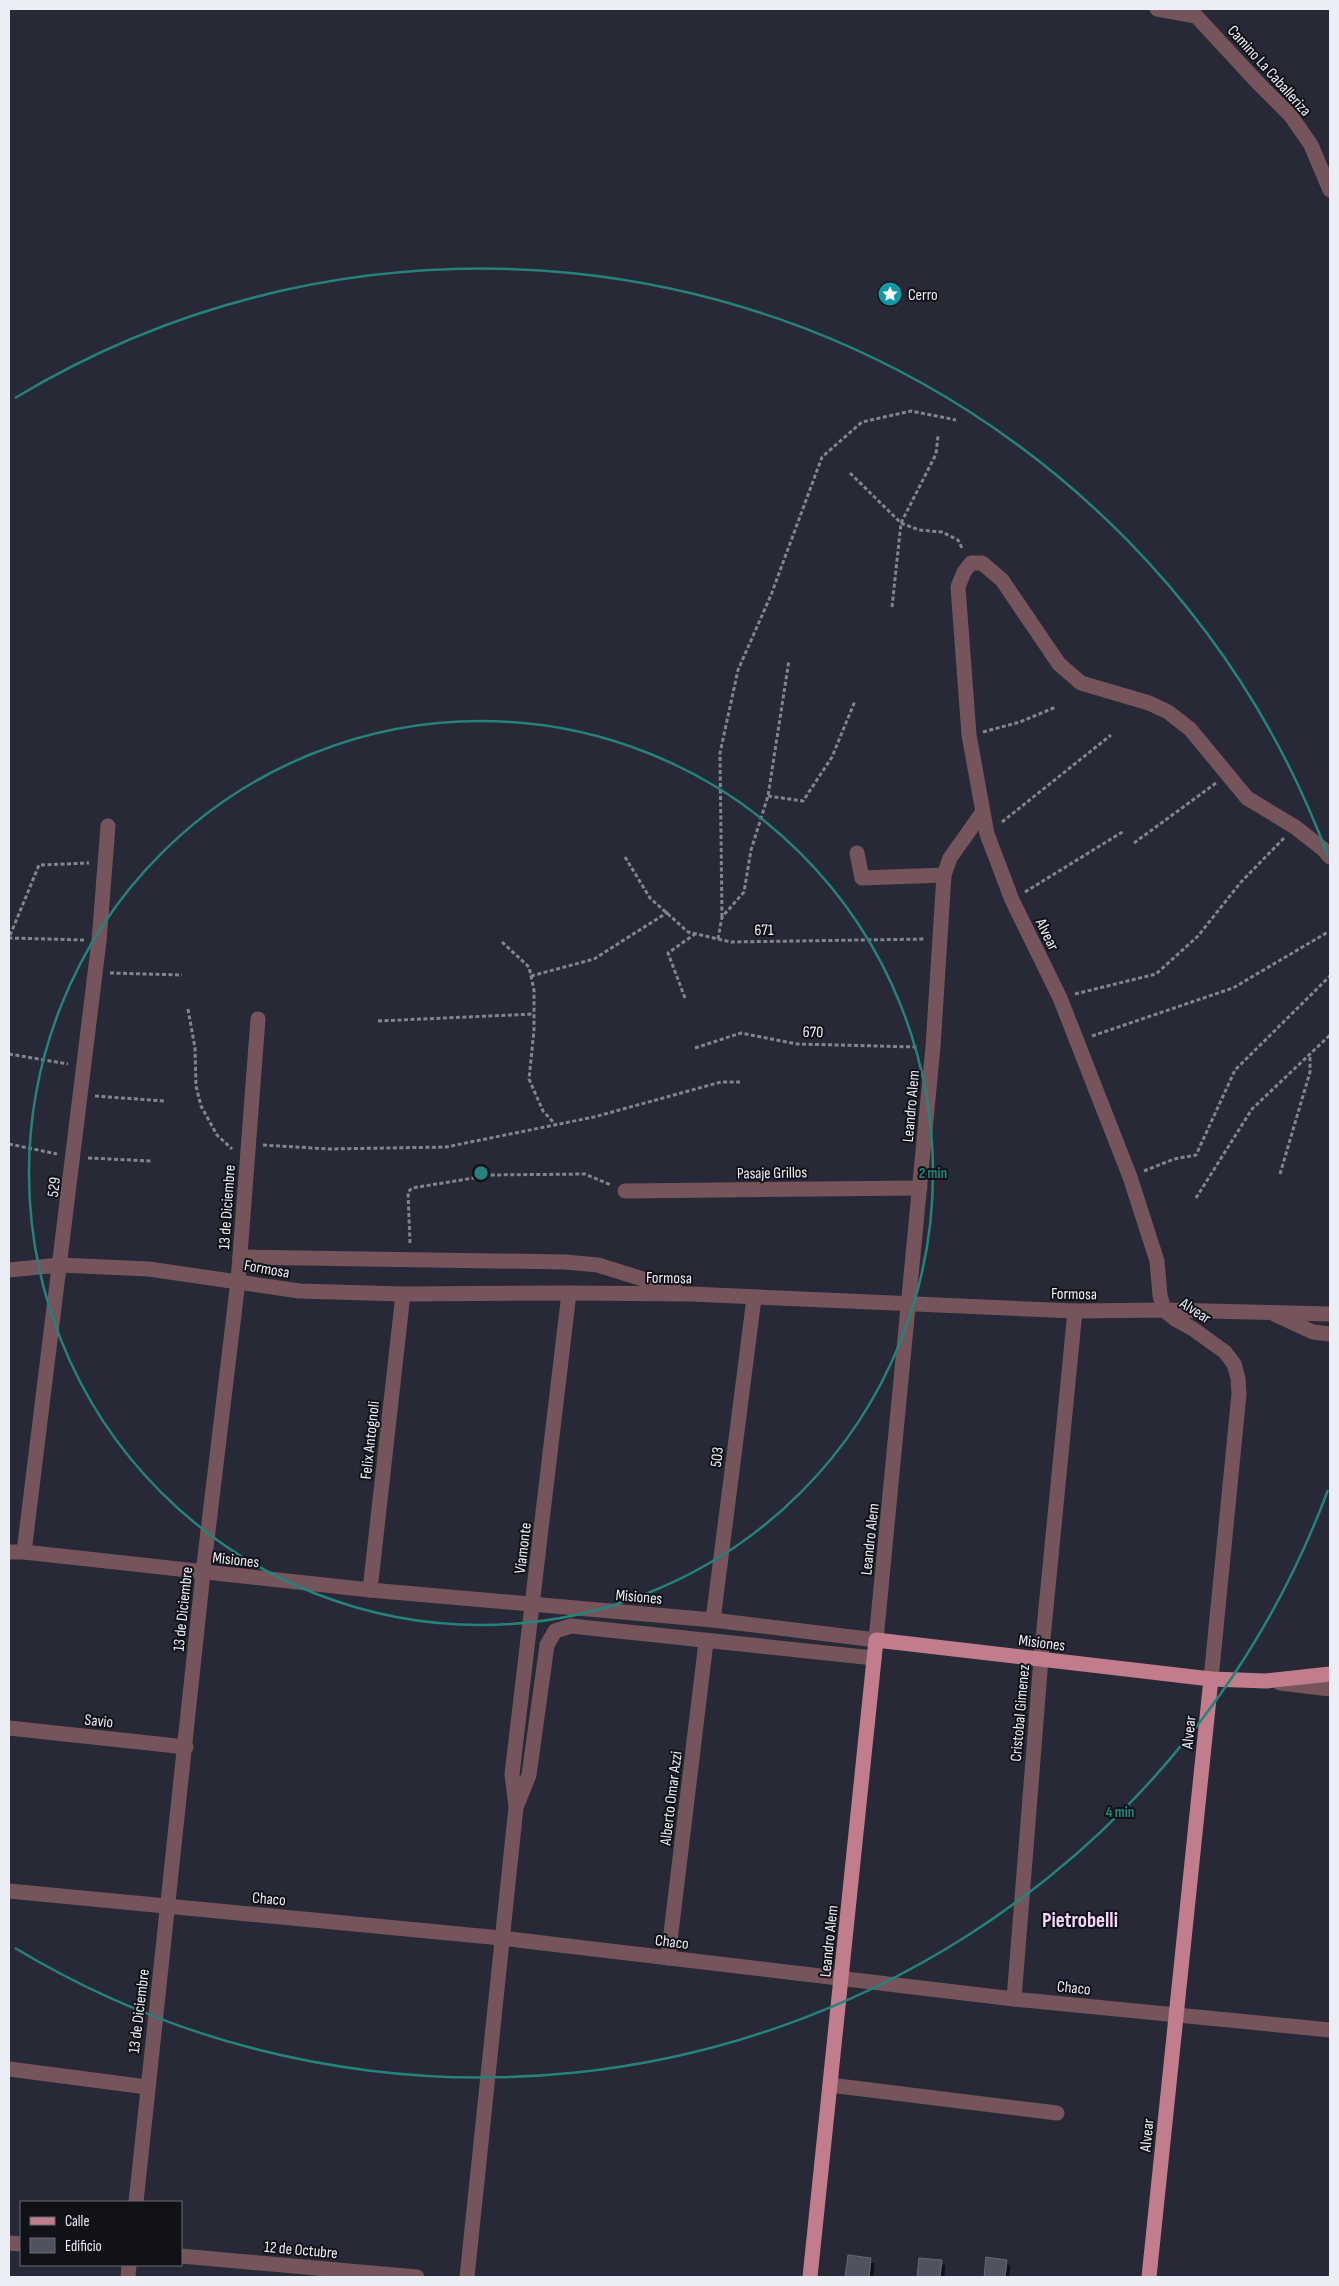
<svg xmlns="http://www.w3.org/2000/svg" width="1339" height="2286" viewBox="0 0 1339 2286" font-family="'Sofia Sans Condensed',sans-serif">
<style>
.building{fill:#505260;stroke:#666877;filter:url(#shadow)}
.lines{fill:none;stroke-linecap:round;stroke-linejoin:round}
.path{stroke:#82848f;stroke-width:3;stroke-dasharray:4 2.5;stroke-linecap:butt}
.minor{stroke:#76545b;stroke-width:15}
.major{stroke:#c17d8b;stroke-width:15}
.ring{fill:none;stroke:#25827c;stroke-width:2.5}
.labels{text-anchor:middle;stroke-width:4;stroke-linejoin:round;paint-order:stroke}
.street-label{font-size:16px;fill:#eceef6;stroke:#111218}
.poi-label{font-size:16px;fill:#eceef6;stroke:#111218;text-anchor:start}
.district-label{font-size:21px;font-weight:bold;fill:#f5d6fc;stroke:#111218}
.centre{fill:#25827c;stroke:#111218;stroke-width:2.5}
.ring-label{font-size:15px;text-anchor:middle;font-weight:bold;fill:#25827c;stroke:#111218;stroke-width:4;stroke-linejoin:round;paint-order:stroke}
</style>
<defs>
<filter id="shadow"><feDropShadow dx="3" dy="5.5" stdDeviation="0" flood-color="#0009"/></filter>
</defs>
<rect width="100%" height="100%" fill="#272936"/>
<g class="building">
<path d="M848,2255L871,2258L869,2277H845Z"/>
<path d="M986,2257L1007,2260L1005,2277H984Z"/>
<path d="M919,2258L942,2260L940,2277H917Z"/>
</g>
<g class="lines">
<g class="path">
<path d="M850,473L901,523L919,530L942,532L958,540L963,550"/>
<path d="M892,607L901,523L936,454L938,436"/>
<path d="M983,732L1020,722L1056,707"/>
<path d="M768,796L803,801L832,757L855,701"/>
<path d="M1002,822L1111,735"/>
<path d="M1134,843L1216,783"/>
<path d="M625,857L650,898L688,932L731,942L925,939"/>
<path d="M1025,892L1124,831"/>
<path d="M722,917L720,753L738,670L771,595L822,457L862,422L911,411L956,420"/>
<path d="M718,939L722,917L744,892L751,850L768,796L789,660"/>
<path d="M84,940L9,938L39,865L89,863"/>
<path d="M502,942L529,967L534,990V1030L529,1079L543,1111L556,1125"/>
<path d="M110,973L182,975"/>
<path d="M531,976L594,959L668,912"/>
<path d="M1075,994L1156,974L1198,936L1241,882L1284,838"/>
<path d="M685,998L668,953L695,934"/>
<path d="M188,1009L195,1048L196,1086L201,1106L217,1135L232,1149"/>
<path d="M378,1021L534,1014"/>
<path d="M1092,1036L1233,988L1328,932"/>
<path d="M695,1048L741,1033L797,1044L918,1047"/>
<path d="M9,1054L68,1064"/>
<path d="M95,1096L164,1101"/>
<path d="M9,1144L57,1154"/>
<path d="M263,1145L329,1149L446,1147L594,1117L721,1082H740"/>
<path d="M88,1158L151,1161"/>
<path d="M1144,1171L1174,1159L1196,1155L1235,1070L1330,976"/>
<path d="M1280,1174L1310,1072V1056"/>
<path d="M1196,1198L1252,1109L1330,1035"/>
<path d="M410,1243L408,1192L412,1188L492,1175L585,1174L611,1185"/>
</g>
<g class="minor">
<path d="M1157,9L1196,16"/>
<path d="M1187,9L1197,17L1258,83L1291,116L1311,145L1330,190"/>
<path d="M857,853L862,878L944,875"/>
<path d="M625,1191L920,1188"/>
<path d="M240,1257L565,1262L598,1265L675,1289"/>
<path d="M9,1270L60,1265L149,1269L299,1291L403,1294L569,1293L691,1294L1075,1311L1164,1310L1330,1314"/>
<path d="M1276,1315L1313,1332L1330,1334"/>
<path d="M9,1552H24L370,1590L713,1620L876,1640L933,1047L944,875L950,858L982,813"/>
<path d="M24,1552L99,941L108,826"/>
<path d="M370,1590L403,1294"/>
<path d="M713,1620L754,1298"/>
<path d="M1211,1679L1239,1394L1238,1378L1234,1364L1225,1352L1193,1329L1175,1319L1164,1310L1160,1295L1157,1261L1130,1177L1060,998L1012,900L987,834L969,735L958,587L964,572L971,563H982L1002,580L1059,664L1081,683L1149,703L1168,712L1190,729L1247,798L1295,827L1323,849L1330,857"/>
<path d="M1280,1683L1330,1689"/>
<path d="M9,1728L186,1747"/>
<path d="M517,1805L529,1775L547,1645L555,1631L571,1626L874,1658"/>
<path d="M9,1891L501,1938L1014,1999L1330,2030"/>
<path d="M668,1958L706,1642"/>
<path d="M1014,1999L1041,1659L1075,1311"/>
<path d="M9,2069L147,2087"/>
<path d="M830,2085L1057,2113"/>
<path d="M136,2202L203,1573L238,1281L258,1019"/>
<path d="M9,2243L21,2244"/>
<path d="M181,2256L417,2277"/>
<path d="M128,2277L129,2265"/>
<path d="M467,2277L516,1807L512,1774L569,1293"/>
</g>
<g class="major">
<path d="M810,2277L876,1640L1211,1679L1266,1681L1330,1674"/>
<path d="M1149,2277L1211,1679"/>
</g>
</g>
<g class="ring">
<circle cx="481" cy="1173" r="452"/>
<path d="M1328 1490A904 904 0 0 1 15 1948M15 398A904 904 0 0 1 1328 856"/>
</g>
<defs>
<symbol id="sight-disc" viewBox="-11 -11 22 22"><circle r="9.5" fill="#0f9aa8" stroke="#111218"/><path d="M0-6L1.8-2.2L6-1.7L2.9 1.2L3.7 5.4L0 3.3L-3.7 5.4L-2.9 1.2L-6-1.7L-1.8-2.2Z" fill="#fff"/></symbol>
</defs>
<g fill-rule="evenodd">
<use href="#sight-disc" x="876" y="280" width="28" height="28"/>
</g>
<g class="labels">
<g class="street-label">
<text transform="translate(1270 70) rotate(48)" y="6">Camino La Caballeriza</text>
<text transform="translate(764 929) rotate(-1)" y="6">671</text>
<text transform="translate(1048 934) rotate(64)" y="6">Alvear</text>
<text transform="translate(813 1031) rotate(2)" y="6">670</text>
<text transform="translate(910 1106) rotate(-85)" y="6">Leandro Alem</text>
<text transform="translate(772 1172) rotate(-1)" y="6">Pasaje Grillos</text>
<text transform="translate(53 1187) rotate(-83)" y="6">529</text>
<text transform="translate(226 1207) rotate(-86)" y="6">13 de Diciembre</text>
<text transform="translate(267 1268) rotate(10)" y="6">Formosa</text>
<text transform="translate(669 1277) rotate(1)" y="6">Formosa</text>
<text transform="translate(1074 1293) rotate(1)" y="6">Formosa</text>
<text transform="translate(1196 1310) rotate(33)" y="6">Alvear</text>
<text transform="translate(369 1440) rotate(-84)" y="6">Felix Antognoli</text>
<text transform="translate(716 1457) rotate(-83)" y="6">503</text>
<text transform="translate(869 1539) rotate(-84)" y="6">Leandro Alem</text>
<text transform="translate(522 1548) rotate(-83)" y="6">Viamonte</text>
<text transform="translate(236 1559) rotate(6)" y="6">Misiones</text>
<text transform="translate(639 1596) rotate(5)" y="6">Misiones</text>
<text transform="translate(182 1609) rotate(-84)" y="6">13 de Diciembre</text>
<text transform="translate(1042 1642) rotate(7)" y="6">Misiones</text>
<text transform="translate(1019 1713) rotate(-85)" y="6">Cristobal Gimenez</text>
<text transform="translate(99 1720) rotate(6)" y="6">Savio</text>
<text transform="translate(1188 1732) rotate(-84)" y="6">Alvear</text>
<text transform="translate(670 1798) rotate(-83)" y="6">Alberto Omar Azzi</text>
<text transform="translate(269 1898) rotate(5)" y="6">Chaco</text>
<text transform="translate(672 1941) rotate(7)" y="6">Chaco</text>
<text transform="translate(828 1941) rotate(-84)" y="6">Leandro Alem</text>
<text transform="translate(1074 1987) rotate(6)" y="6">Chaco</text>
<text transform="translate(138 2011) rotate(-83)" y="6">13 de Diciembre</text>
<text transform="translate(1146 2135) rotate(-84)" y="6">Alvear</text>
<text transform="translate(301 2249) rotate(5)" y="6">12 de Octubre</text>
</g>
<g class="poi-label">
<text x="908" y="300">Cerro</text>
</g>
<g class="district-label">
<text x="1080" y="1927">Pietrobelli</text>
</g>
</g>
<circle cx="481" cy="1173" r="8" class="centre"/>
<g class="ring-label">
<text x="933" y="1178">2 min</text>
<text x="1120" y="1817">4 min</text>
</g>
<rect width="1339" height="2286" fill="none" stroke="#eceef6" stroke-width="20"/>
<rect x="20" y="2201" width="162" height="65" fill="#111218" stroke="#696a71"/>
<rect x="30" y="2217" width="25" height="8" fill="#c17d8b" stroke="#696a71"/>
<text x="65" y="2226" font-size="15" fill="#eceef6">Calle</text>
<rect x="30" y="2238" width="25" height="15" fill="#505260" stroke="#696a71"/>
<text x="65" y="2251" font-size="15" fill="#eceef6">Edificio</text>
</svg>
